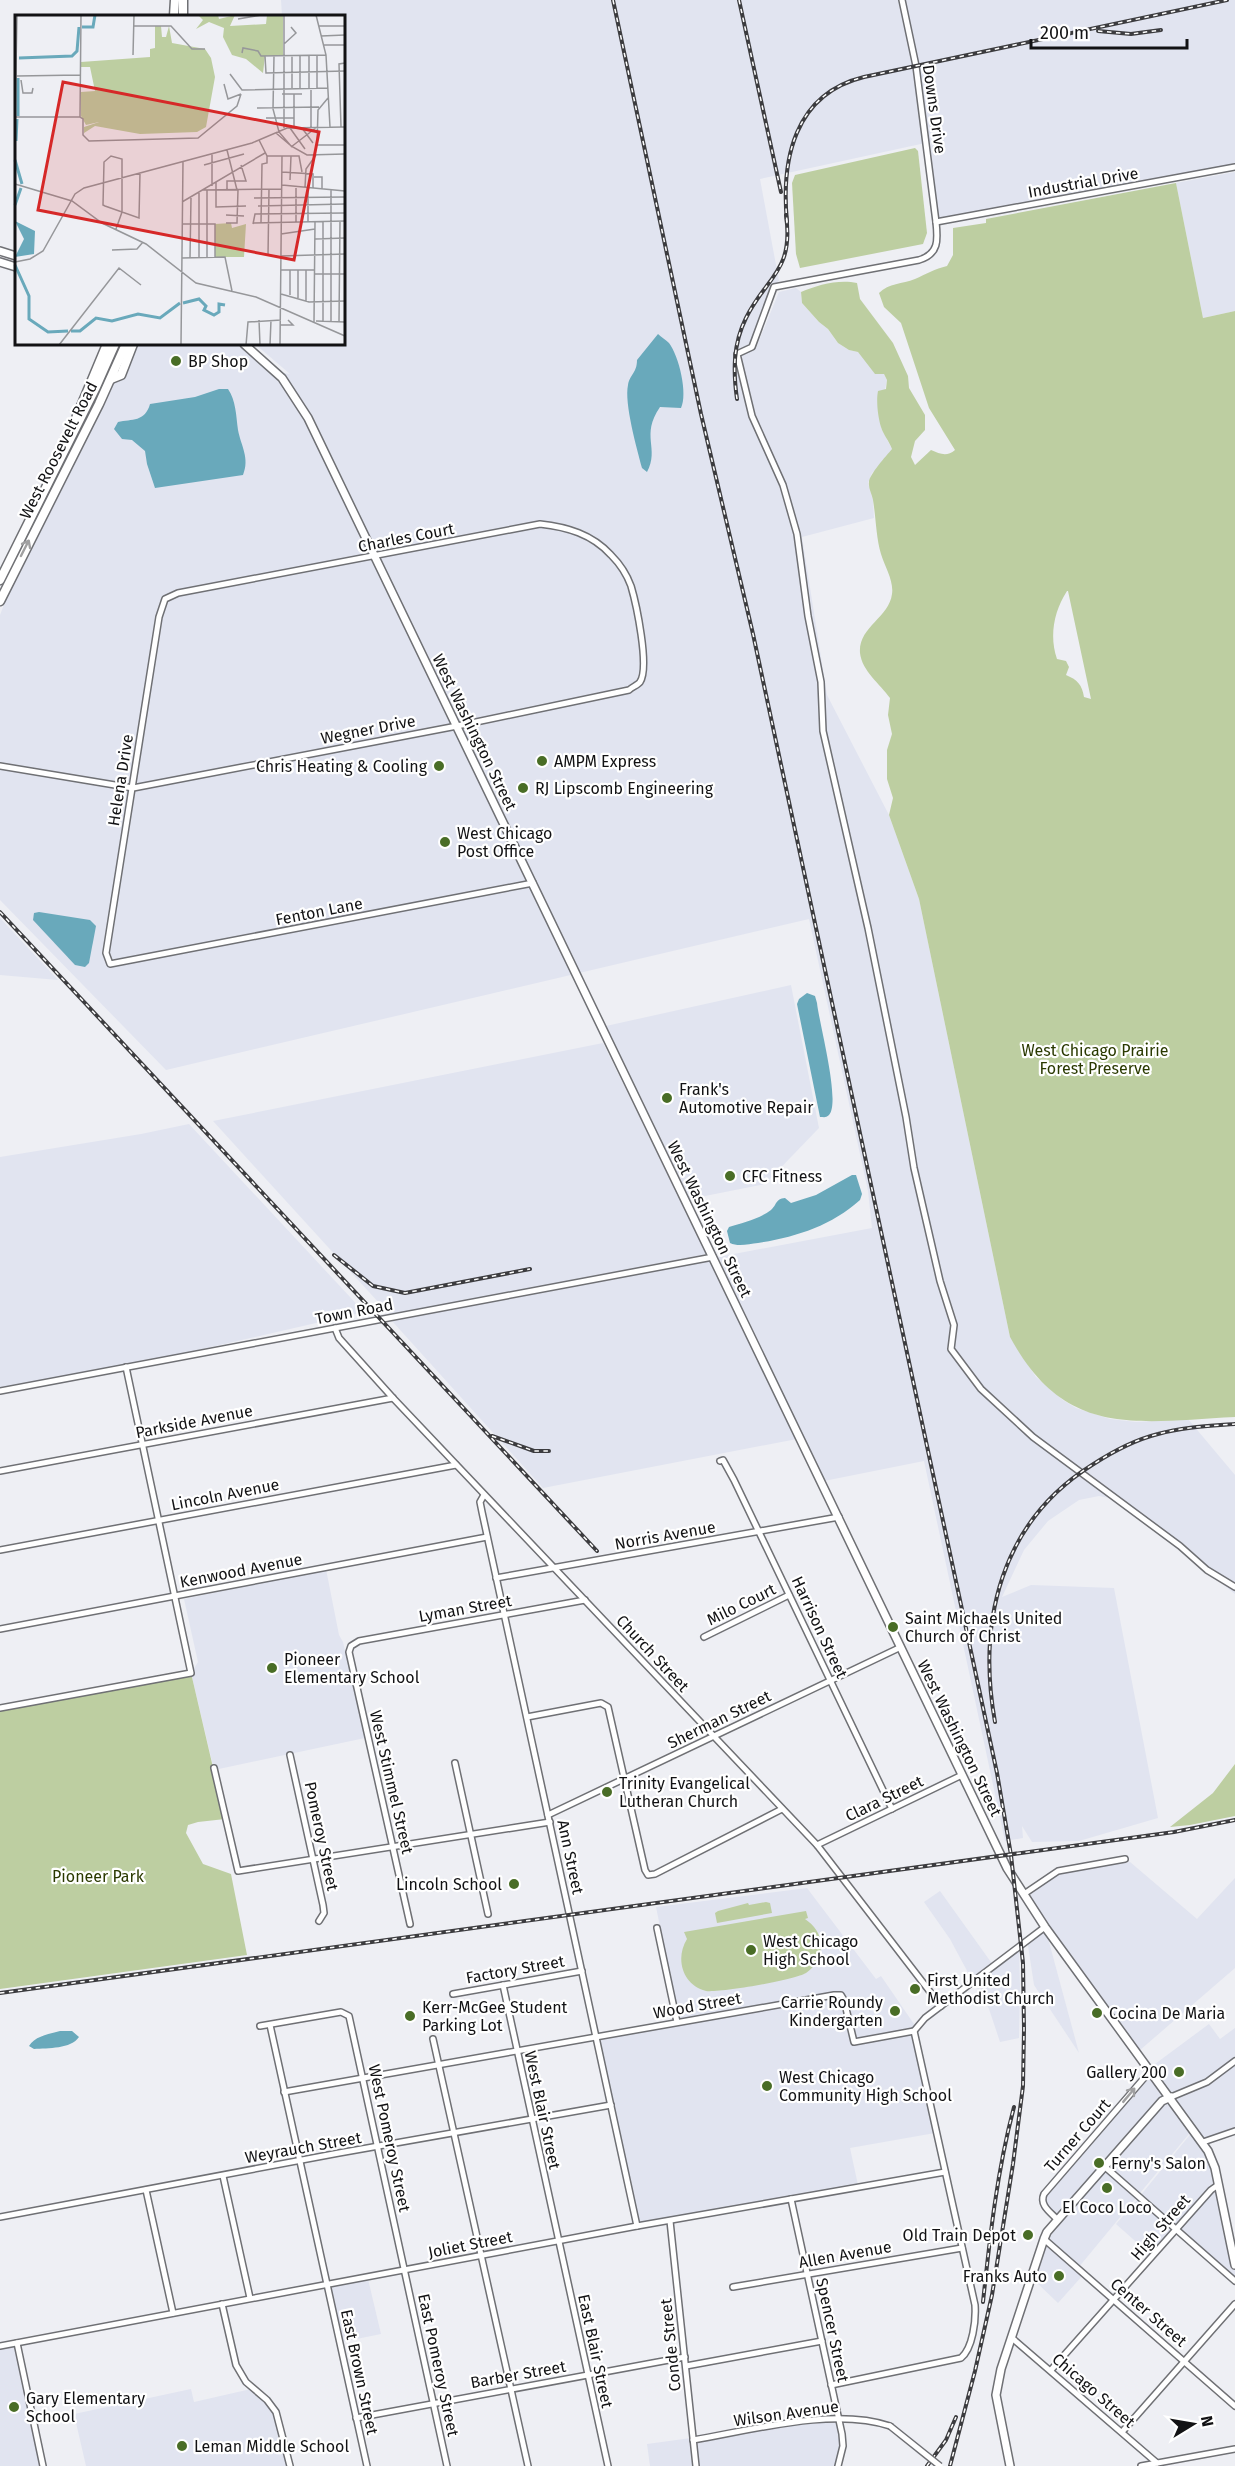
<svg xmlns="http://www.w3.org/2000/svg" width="1235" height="2466" viewBox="0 0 1235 2466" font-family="'Fira Sans',sans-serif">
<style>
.built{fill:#e1e4f0}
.green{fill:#bdcea1;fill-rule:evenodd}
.water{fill:#69a9bb}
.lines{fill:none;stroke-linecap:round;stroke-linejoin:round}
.street-casing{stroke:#6f7074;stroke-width:8}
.secondary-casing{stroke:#6f7074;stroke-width:10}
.primary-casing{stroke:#6f7074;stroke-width:11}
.street{stroke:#fff;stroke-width:5}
.secondary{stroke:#fff;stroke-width:7}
.primary{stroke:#fff;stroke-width:8}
.rail-casing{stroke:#3c3c3f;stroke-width:4}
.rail{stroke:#fff;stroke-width:1.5;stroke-dasharray:4.5;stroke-linecap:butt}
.street-bridge-casing{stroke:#6f7074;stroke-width:8;stroke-linecap:butt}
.street-bridge{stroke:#fff;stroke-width:5}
.oneway{stroke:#a0a0a1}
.poi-dot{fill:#496d26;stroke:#fff;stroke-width:2}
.labels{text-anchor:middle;stroke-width:4.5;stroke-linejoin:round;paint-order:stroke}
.street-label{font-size:16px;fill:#121214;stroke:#fff}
.poi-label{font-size:16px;fill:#121214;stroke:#fff;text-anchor:start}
.park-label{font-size:16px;fill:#2a3900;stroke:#fff}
.inset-river{fill:none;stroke:#69a9bb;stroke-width:3}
.inset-road{fill:none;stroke:#96979a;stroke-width:1.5}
.view{fill:#d62828;fill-opacity:0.15;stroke:#d62828;stroke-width:3}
.inset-edge{fill:none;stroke:#121214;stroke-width:3}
</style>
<rect width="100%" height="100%" fill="#eeeff4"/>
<g class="built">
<path d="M281,0H1235V165L938,218L930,142L760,179L779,281L771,287L749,346L756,348L779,292L796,288L801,292L802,303L819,322L828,329L838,343L849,350L858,352L884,374L887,380L880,413L881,428L892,449L880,466L872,473L868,483L873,500L874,518L802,537L827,695L889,815L919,899L1010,1337L1036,1377L1063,1400L1076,1408L1110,1419L1136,1422L1188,1419L1235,1475V1594L1115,1499L1099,1496L1079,1500L1048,1521L1024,1550L1002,1597L1031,1585L1114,1588L1158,1818L1079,1841L1032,1842L1022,1826L1023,1838L1005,1841L924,1461L824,1481L718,1257L872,1228L868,1191L809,919L166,1070L0,900V615L8,594L130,344H234L246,350L271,371L290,374L255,344H344V16H282Z"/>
<path d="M1235,172V311L1203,318L1176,183Z"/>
<path d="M0,918L58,980L0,975Z"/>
<path d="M791,985L819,1128L765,1184L690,1199L606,1026Z"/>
<path d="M603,1043L707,1254L390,1315L213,1121Z"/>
<path d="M189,1124L364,1312L176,1355L0,1389V1157L141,1134Z"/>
<path d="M711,1261L797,1439L543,1488L392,1321Z"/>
<path d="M326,1569L339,1635L343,1642L365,1738L214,1770L191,1673L198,1662L184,1599Z"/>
<path d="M1130,1862L1197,1919L1235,1878V1968L1140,2050L1028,1896L1058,1874Z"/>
<path d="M807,1888L876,1979L881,1976L914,2024L912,2033L935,2133L850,2148L858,2185L639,2223L600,2039L680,2024L656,1907Z"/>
<path d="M940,1891L993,1965L972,1980L950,1939L924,1902Z"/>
<path d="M1045,1927L1079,2053L1034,1985L1027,1939Z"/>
<path d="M1019,1949L1020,1987L1019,2038L1000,2042L989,2009L974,1982Z"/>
<path d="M1209,2024L1220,2039L1235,2028V2060L1205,2081L1173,2097L1151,2067Z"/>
<path d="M1235,2063V2129L1203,2140L1175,2100L1208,2083Z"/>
<path d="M1152,2071L1193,2129L1078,2268L1044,2239L1058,2220L1044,2206V2194Z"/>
<path d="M1193,2131L1212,2162L1217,2184L1175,2227L1140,2196Z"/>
<path d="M1217,2187L1235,2271V2279L1178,2229Z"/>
<path d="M1139,2198L1174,2229L1151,2255L1116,2224Z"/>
<path d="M1045,2242L1083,2275L1058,2303L1033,2279Z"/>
<path d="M368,2279L381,2334L337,2343L325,2287Z"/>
<path d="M16,2345L41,2466H0V2348Z"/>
<path d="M191,2389L194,2402L251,2389L266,2402L274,2412L288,2466H86L74,2414Z"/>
<path d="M838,2419L842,2440L837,2466H697L695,2441L820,2420Z"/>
<path d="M691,2438L695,2466H650L647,2444Z"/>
</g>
<g class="green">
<path d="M915,148L918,151L927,233L923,244L800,268L796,254L792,183L795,175Z"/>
<path d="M1176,183L1203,318L1235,311V1417C1136,1422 1065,1439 1010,1337L919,899L889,815L893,798L887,779V750L892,734L888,715L890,698C880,684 862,671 860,653C858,627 889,618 892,594C894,581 885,567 881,554C876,537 876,518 873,500C872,494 868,488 869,482C869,475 886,456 892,449C889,441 883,434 881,427C878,417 876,401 878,391L886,389L887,380L884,374H875L858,352L849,350L838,343L828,329L819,322L802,303L801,292C817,285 839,279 857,283L860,299L893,343L908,376L909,388L925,415V430L915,441L911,457L915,465L931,450C940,454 947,457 955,450L929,408L901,323L884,307L879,293C889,283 902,284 915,279C926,274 935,269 947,266L953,255V228L986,223V219ZM1067,591H1068L1091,699L1084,697C1082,685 1078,680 1066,675L1069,667L1066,661L1057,659C1049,636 1054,611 1067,591Z"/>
<path d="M191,1673L225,1819L198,1822L188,1825L186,1833L203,1864L231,1874L247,1955L0,1989V1708Z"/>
<path d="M1235,1764V1816L1190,1825L1170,1827L1213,1793Z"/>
<path d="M766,1902L770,1903L772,1913L717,1923L715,1913L718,1911L748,1903L749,1905Z"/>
<path d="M806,1911L808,1918L805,1919C814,1925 821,1934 821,1946C821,1957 815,1967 806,1973C795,1980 719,1993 706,1991C682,1985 675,1958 687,1939L684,1932Z"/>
</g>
<g class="water">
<path d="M658,334C661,337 666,340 669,343C679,356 688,394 681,408L660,407C640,436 660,448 647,472L642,468C637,449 624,403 628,385C630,374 637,373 637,360Z"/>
<path d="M219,389H228C236,401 236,415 238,430C241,446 250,458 243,475L155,488L147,464L145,451L132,440L122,439L114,429L118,422C132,419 145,422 150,404L195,397Z"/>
<path d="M39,912L90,920L96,926L89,963L85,967L75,965L33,920L34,913Z"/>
<path d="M807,993L815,996L817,1003C819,1023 841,1102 829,1115C826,1118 824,1117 820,1117L797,1004L799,999Z"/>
<path d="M852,1175H856L862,1194L860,1200C831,1226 796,1237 758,1243C749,1244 738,1247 730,1243L727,1231L729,1227C742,1223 759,1219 771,1210C777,1205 775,1199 785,1198L791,1203L816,1195Z"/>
<path d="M60,2031H72L79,2037C71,2049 48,2048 34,2049L29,2046C35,2036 49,2034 60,2031Z"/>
</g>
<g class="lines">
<defs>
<g id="street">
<path d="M902,0L916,66L936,222C938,240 939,254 919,260L774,287L752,347L737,354L752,416L783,485L797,534L808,616L821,682L823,731L868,928L906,1117L914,1168L940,1281L954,1325L951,1349L981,1389L1033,1437L1180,1546L1207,1570L1235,1587"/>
<path d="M936,222L1235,167"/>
<path d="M0,766L133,788L457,726L629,690C632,687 638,685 640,682C650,667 636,603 631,586C627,575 619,563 611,555C592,534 567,527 540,524L178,593L165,599L159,617L106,953L110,964L533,883"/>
<path d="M335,1328L339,1338L393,1398L817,1845L941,2006"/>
<path d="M0,1391L713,1257"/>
<path d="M720,1461L723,1460L734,1480L892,1809"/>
<path d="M0,1471L393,1398"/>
<path d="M484,1495L480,1502L482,1512L637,2226"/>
<path d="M0,1550L456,1465"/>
<path d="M496,1578L839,1517"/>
<path d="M0,1629L487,1537"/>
<path d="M704,1637L789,1595"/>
<path d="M0,1708L191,1673L126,1367"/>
<path d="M527,1717L601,1703L608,1707L645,1870L648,1875L655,1874L782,1809"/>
<path d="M290,1755L323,1905L324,1913L319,1921"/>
<path d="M455,1763L488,1914"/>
<path d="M214,1768L238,1871L550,1822"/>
<path d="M548,1815L901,1647"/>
<path d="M817,1845L962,1775"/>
<path d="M1024,1894L1058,1871L1125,1859"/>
<path d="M410,1924L349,1652L351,1646L359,1641L585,1600"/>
<path d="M657,1928L677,2022"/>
<path d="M503,1985L608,2466"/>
<path d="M453,1994L582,1971"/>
<path d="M270,2025L367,2466"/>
<path d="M260,2026L341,2012L349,2016L447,2466"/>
<path d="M433,2039L528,2466"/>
<path d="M284,2092L834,1995H841L844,2000L854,2042L914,2031L925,2018L1045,1927"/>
<path d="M1171,2097L1207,2082L1235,2061"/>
<path d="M1203,2142L1235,2131"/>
<path d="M1104,2166L1235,2281"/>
<path d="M223,2176L250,2298"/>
<path d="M146,2190L173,2313"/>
<path d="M791,2199L842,2434L843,2446L838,2466"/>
<path d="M0,2217L339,2153L611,2105"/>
<path d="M1058,2220C1050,2212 1039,2205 1044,2194L1151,2070"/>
<path d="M670,2221L696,2466"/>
<path d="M1044,2239L1235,2406"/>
<path d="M733,2287L962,2248"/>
<path d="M222,2304L236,2365L246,2382L267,2400L276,2412L290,2466"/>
<path d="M1012,2338L1157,2463"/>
<path d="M17,2343L43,2466"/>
<path d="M0,2346L637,2226L945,2172"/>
<path d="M686,2366L822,2341"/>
<path d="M1051,2370L1211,2190L1218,2185"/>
<path d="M831,2385L961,2358C973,2348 976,2320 975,2305L914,2031"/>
<path d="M356,2418L685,2357"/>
<path d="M1122,2432L1235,2304"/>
<path d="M693,2440C753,2430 833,2407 890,2426"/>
<path d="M1141,2466L1235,2449"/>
</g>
<g id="secondary">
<path d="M0,251L16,256"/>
<path d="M0,262L16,267"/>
<path d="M244,344L282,378L308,418L1007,1868L1045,1927L1208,2151L1215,2168L1235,2265"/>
<path d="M1010,2466L996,2395L1001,2369L1044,2239L1047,2232L1162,2101L1171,2097"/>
</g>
<g id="primary">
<path d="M174,16L175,0"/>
<path d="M183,16V0"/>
<path d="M111,379L121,375L133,344"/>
<path d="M74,423L107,344"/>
<path d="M0,580L96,387L115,344"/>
<path d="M0,601L99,404L126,344"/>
</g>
</defs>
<use href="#street" class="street-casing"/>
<use href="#secondary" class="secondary-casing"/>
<use href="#primary" class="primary-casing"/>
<use href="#street" class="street"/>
<use href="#secondary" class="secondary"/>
<use href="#primary" class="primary"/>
<defs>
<g id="rail">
<path d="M613,0L701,414L753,634L903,1334L997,1773L1011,1855L1023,1963L1024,2029L1023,2086L1013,2164L992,2295L975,2371L950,2466"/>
<path d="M739,0L781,192"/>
<path d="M1098,31L1131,34L1161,30"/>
<path d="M787,222C781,160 794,94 864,77L1227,0"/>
<path d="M737,399C733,371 733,344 746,318C767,276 794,271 786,215"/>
<path d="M0,912L597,1551"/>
<path d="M334,1255L373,1286L405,1293L530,1269"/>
<path d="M492,1436L534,1451H549"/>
<path d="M995,1722C977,1621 1001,1522 1092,1465C1112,1452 1134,1440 1158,1434C1183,1427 1209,1426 1235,1424"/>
<path d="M0,1993L1174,1832L1235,1820"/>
<path d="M983,2302C990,2236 997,2171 1014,2107"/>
<path d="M927,2466L946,2440L956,2417"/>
</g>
</defs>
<use href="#rail" class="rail-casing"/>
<use href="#rail" class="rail"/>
<defs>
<path id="street-bridge" d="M890,2426L940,2466"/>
</defs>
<use href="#street-bridge" class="street-bridge-casing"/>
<use href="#street-bridge" class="street-bridge"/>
</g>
<defs><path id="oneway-shaft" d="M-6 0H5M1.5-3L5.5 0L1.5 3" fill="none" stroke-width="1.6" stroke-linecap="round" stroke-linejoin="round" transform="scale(1.5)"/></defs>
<g class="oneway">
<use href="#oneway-shaft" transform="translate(25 548) rotate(-63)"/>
<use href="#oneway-shaft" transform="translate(1129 2095) rotate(-50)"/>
</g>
<g class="poi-dot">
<circle cx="176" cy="361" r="6"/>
<circle cx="542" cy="761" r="6"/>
<circle cx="439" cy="766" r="6"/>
<circle cx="523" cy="788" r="6"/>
<circle cx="445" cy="842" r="6"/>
<circle cx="667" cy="1098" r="6"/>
<circle cx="730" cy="1176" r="6"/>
<circle cx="893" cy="1627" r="6"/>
<circle cx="272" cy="1668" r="6"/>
<circle cx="607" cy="1792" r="6"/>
<circle cx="514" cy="1884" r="6"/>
<circle cx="751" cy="1950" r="6"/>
<circle cx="915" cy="1989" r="6"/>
<circle cx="895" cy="2011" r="6"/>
<circle cx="1097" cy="2013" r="6"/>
<circle cx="410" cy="2016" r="6"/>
<circle cx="1179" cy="2072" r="6"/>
<circle cx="767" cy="2086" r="6"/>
<circle cx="1099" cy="2163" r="6"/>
<circle cx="1107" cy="2188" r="6"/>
<circle cx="1028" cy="2235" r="6"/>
<circle cx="1059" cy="2276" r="6"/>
<circle cx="14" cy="2407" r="6"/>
<circle cx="182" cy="2446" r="6"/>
</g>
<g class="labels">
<g class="street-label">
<text transform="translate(935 109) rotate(82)" y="6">Downs Drive</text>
<text transform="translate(1083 182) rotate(-10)" y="6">Industrial Drive</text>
<text transform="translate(58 450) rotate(-63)" y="6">West Roosevelt Road</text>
<text transform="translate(406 537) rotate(-11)" y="6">Charles Court</text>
<text transform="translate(368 729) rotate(-11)" y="6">Wegner Drive</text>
<text transform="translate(475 732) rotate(64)" y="6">West Washington Street</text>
<text transform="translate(120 780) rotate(-81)" y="6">Helena Drive</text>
<text transform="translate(319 911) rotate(-11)" y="6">Fenton Lane</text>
<text transform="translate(710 1219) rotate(64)" y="6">West Washington Street</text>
<text transform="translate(354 1311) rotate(-11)" y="6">Town Road</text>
<text transform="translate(194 1421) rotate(-11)" y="6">Parkside Avenue</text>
<text transform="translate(225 1494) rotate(-11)" y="6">Lincoln Avenue</text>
<text transform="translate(665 1535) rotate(-10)" y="6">Norris Avenue</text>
<text transform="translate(241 1570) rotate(-11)" y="6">Kenwood Avenue</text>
<text transform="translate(741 1604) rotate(-26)" y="6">Milo Court</text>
<text transform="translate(465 1608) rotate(-10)" y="6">Lyman Street</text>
<text transform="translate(820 1627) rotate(65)" y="6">Harrison Street</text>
<text transform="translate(653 1653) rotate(47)" y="6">Church Street</text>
<text transform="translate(719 1719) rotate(-26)" y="6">Sherman Street</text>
<text transform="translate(960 1738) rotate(64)" y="6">West Washington Street</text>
<text transform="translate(392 1782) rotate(77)" y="6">West Stimmel Street</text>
<text transform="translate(884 1798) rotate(-26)" y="6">Clara Street</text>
<text transform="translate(322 1836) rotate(78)" y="6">Pomeroy Street</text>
<text transform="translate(571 1857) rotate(78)" y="6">Ann Street</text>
<text transform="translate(515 1969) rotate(-10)" y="6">Factory Street</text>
<text transform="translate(697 2005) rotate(-10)" y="6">Wood Street</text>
<text transform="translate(543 2110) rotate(78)" y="6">West Blair Street</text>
<text transform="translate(1077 2135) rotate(-49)" y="6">Turner Court</text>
<text transform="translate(390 2138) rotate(78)" y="6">West Pomeroy Street</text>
<text transform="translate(303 2147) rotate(-10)" y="6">Weyrauch Street</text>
<text transform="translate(1160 2227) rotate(-49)" y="6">High Street</text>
<text transform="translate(470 2244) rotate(-11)" y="6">Joliet Street</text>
<text transform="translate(845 2254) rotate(-10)" y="6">Allen Avenue</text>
<text transform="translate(1149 2312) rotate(41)" y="6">Center Street</text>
<text transform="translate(833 2330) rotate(78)" y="6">Spencer Street</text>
<text transform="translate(670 2345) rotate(-96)" y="6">Conde Street</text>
<text transform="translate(596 2351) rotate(78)" y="6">East Blair Street</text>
<text transform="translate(439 2365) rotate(78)" y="6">East Pomeroy Street</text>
<text transform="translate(360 2372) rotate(78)" y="6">East Brown Street</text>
<text transform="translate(518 2374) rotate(-10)" y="6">Barber Street</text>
<text transform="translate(1094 2390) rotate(41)" y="6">Chicago Street</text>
<text transform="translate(786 2413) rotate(-8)" y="6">Wilson Avenue</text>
</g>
<g class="poi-label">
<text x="188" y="367">BP Shop</text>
<text x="554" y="767">AMPM Express</text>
<text x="427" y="772" text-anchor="end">Chris Heating &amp; Cooling</text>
<text x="535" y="794">RJ Lipscomb Engineering</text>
<text x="457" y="839">West Chicago<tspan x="457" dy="18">Post Office</tspan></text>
<text x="679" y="1095">Frank's<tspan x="679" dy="18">Automotive Repair</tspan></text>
<text x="742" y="1182">CFC Fitness</text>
<text x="905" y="1624">Saint Michaels United<tspan x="905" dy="18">Church of Christ</tspan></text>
<text x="284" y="1665">Pioneer<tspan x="284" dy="18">Elementary School</tspan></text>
<text x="619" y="1789">Trinity Evangelical<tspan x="619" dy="18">Lutheran Church</tspan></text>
<text x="502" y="1890" text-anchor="end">Lincoln School</text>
<text x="763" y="1947">West Chicago<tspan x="763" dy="18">High School</tspan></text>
<text x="927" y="1986">First United<tspan x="927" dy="18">Methodist Church</tspan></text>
<text x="883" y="2008" text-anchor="end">Carrie Roundy<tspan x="883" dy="18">Kindergarten</tspan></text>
<text x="422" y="2013">Kerr-McGee Student<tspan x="422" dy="18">Parking Lot</tspan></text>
<text x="1109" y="2019">Cocina De Maria</text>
<text x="1167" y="2078" text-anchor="end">Gallery 200</text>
<text x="779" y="2083">West Chicago<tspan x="779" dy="18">Community High School</tspan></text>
<text x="1111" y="2169">Ferny's Salon</text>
<text x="1107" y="2213" text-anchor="middle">El Coco Loco</text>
<text x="1016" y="2241" text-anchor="end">Old Train Depot</text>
<text x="1047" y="2282" text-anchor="end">Franks Auto</text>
<text x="26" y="2404">Gary Elementary<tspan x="26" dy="18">School</tspan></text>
<text x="194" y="2452">Leman Middle School</text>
</g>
<g class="park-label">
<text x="1095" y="1056">West Chicago Prairie<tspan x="1095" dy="18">Forest Preserve</tspan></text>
<text x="98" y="1882">Pioneer Park</text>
</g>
</g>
<g transform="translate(15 15)">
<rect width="330" height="330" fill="#eeeff4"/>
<path d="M183,0H203L204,4L220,0L215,11L251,9L252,0H268V41H250L248,58L231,44L217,40L208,22L209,13L194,7L181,14L188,5ZM140,11H146L147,22H151L154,11L157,28L190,34L196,43L200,62L191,112L182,117L125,119L80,111L69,118V112L84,107L71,110L66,101V77L80,76L75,52H66V47L135,42V34L140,33ZM216,208L217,213L231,209L229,242H200V209Z" fill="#bdcea1"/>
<path d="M0,206L20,216L19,239L0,242L9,224Z" fill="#69a9bb"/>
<path class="inset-river" d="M67,12H78L80,0M4,43L57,41L62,36L64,12M3,101V63M1,126L2,104M0,145L7,169M0,190L6,173M0,250L14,281V304L33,317L53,316M168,288L184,284L191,291L189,295L199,300L204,297V289L210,290M56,316H65L81,303L97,306L123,299L145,303L165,288"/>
<path class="inset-road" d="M66,0L65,102L68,104V120L74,126L183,123L222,91L226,79M269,0V113M301,0L311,40L315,112M223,4L246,0M119,11H156L177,34H190M304,11H330M306,21L330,20M269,29L281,18L276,12M309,30H330M227,38L228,33L243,36L246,41L311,40M118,40L119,0M277,40V73M294,40V73M302,40V73M250,41L251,58L330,56M259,41L258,94L264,117L276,131L292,140L330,139M215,59L227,75L313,73M2,61L65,60M6,65L8,78H17L18,73M209,69L213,84L226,79M285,73V40M267,79H287M279,79V113M313,83L303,95L302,130H330M242,93L304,92M1,102H65M251,103H279M0,107L2,0M296,112V73M326,112L324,49L330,48M275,113L290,134M287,113L298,128M261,118L275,130M244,125L252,141V148L247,149L246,208M276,132L302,112M212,135L222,175M252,141H284L287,157M189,150L229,139M267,157L298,159V173M299,162H307V174M275,165L276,141M201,167V192L231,191M0,169L57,186L87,208L131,229L181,268L241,282L330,321M267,170L330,176M197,171V139M290,172L291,154L301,140M188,175L267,174M212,175V166H231L226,150M239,183L330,182M167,187L250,138M243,191L330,189M211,200L229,201M281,207V171M293,207V173M211,208H222L223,175M238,208L330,206M167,209H200V242M238,209L240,199L330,198M101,214L107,197V144L96,141L89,147L88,190L90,191L124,203L125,158M266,219L300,214M300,224L330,223M97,235L122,234L128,227M253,241L254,174M266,241L330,239M167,243L210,242L217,276M175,243L176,183M184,243V178M192,243V175M0,247L15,244L28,236L60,179L69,173L237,128L272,113L330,112M266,255H300M300,259H330M266,279L294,287L330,286M275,280V255M283,283V255M291,286V255M0,301V330M244,305L245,330M301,306L330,307M299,307L300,207M308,307V206M316,307V175M324,307L325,206M265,310H278L273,305M44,330L104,253L126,270M166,330L168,146M231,330L233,307L266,305M255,330L256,305M265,330L267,141M309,330H330"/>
<path class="view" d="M48,67L304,117L279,245L23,195Z"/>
<rect width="330" height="330" class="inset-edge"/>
</g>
<g transform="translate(1193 2424) rotate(79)" stroke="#ffffff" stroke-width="4.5" paint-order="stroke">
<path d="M0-4.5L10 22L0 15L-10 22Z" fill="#121214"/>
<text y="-9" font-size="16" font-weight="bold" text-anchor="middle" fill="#121214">N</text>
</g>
<path d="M1031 39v9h156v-9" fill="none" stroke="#121214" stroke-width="3"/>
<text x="1040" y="39" font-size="18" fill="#121214" stroke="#ffffff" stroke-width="4.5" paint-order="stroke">200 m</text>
</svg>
